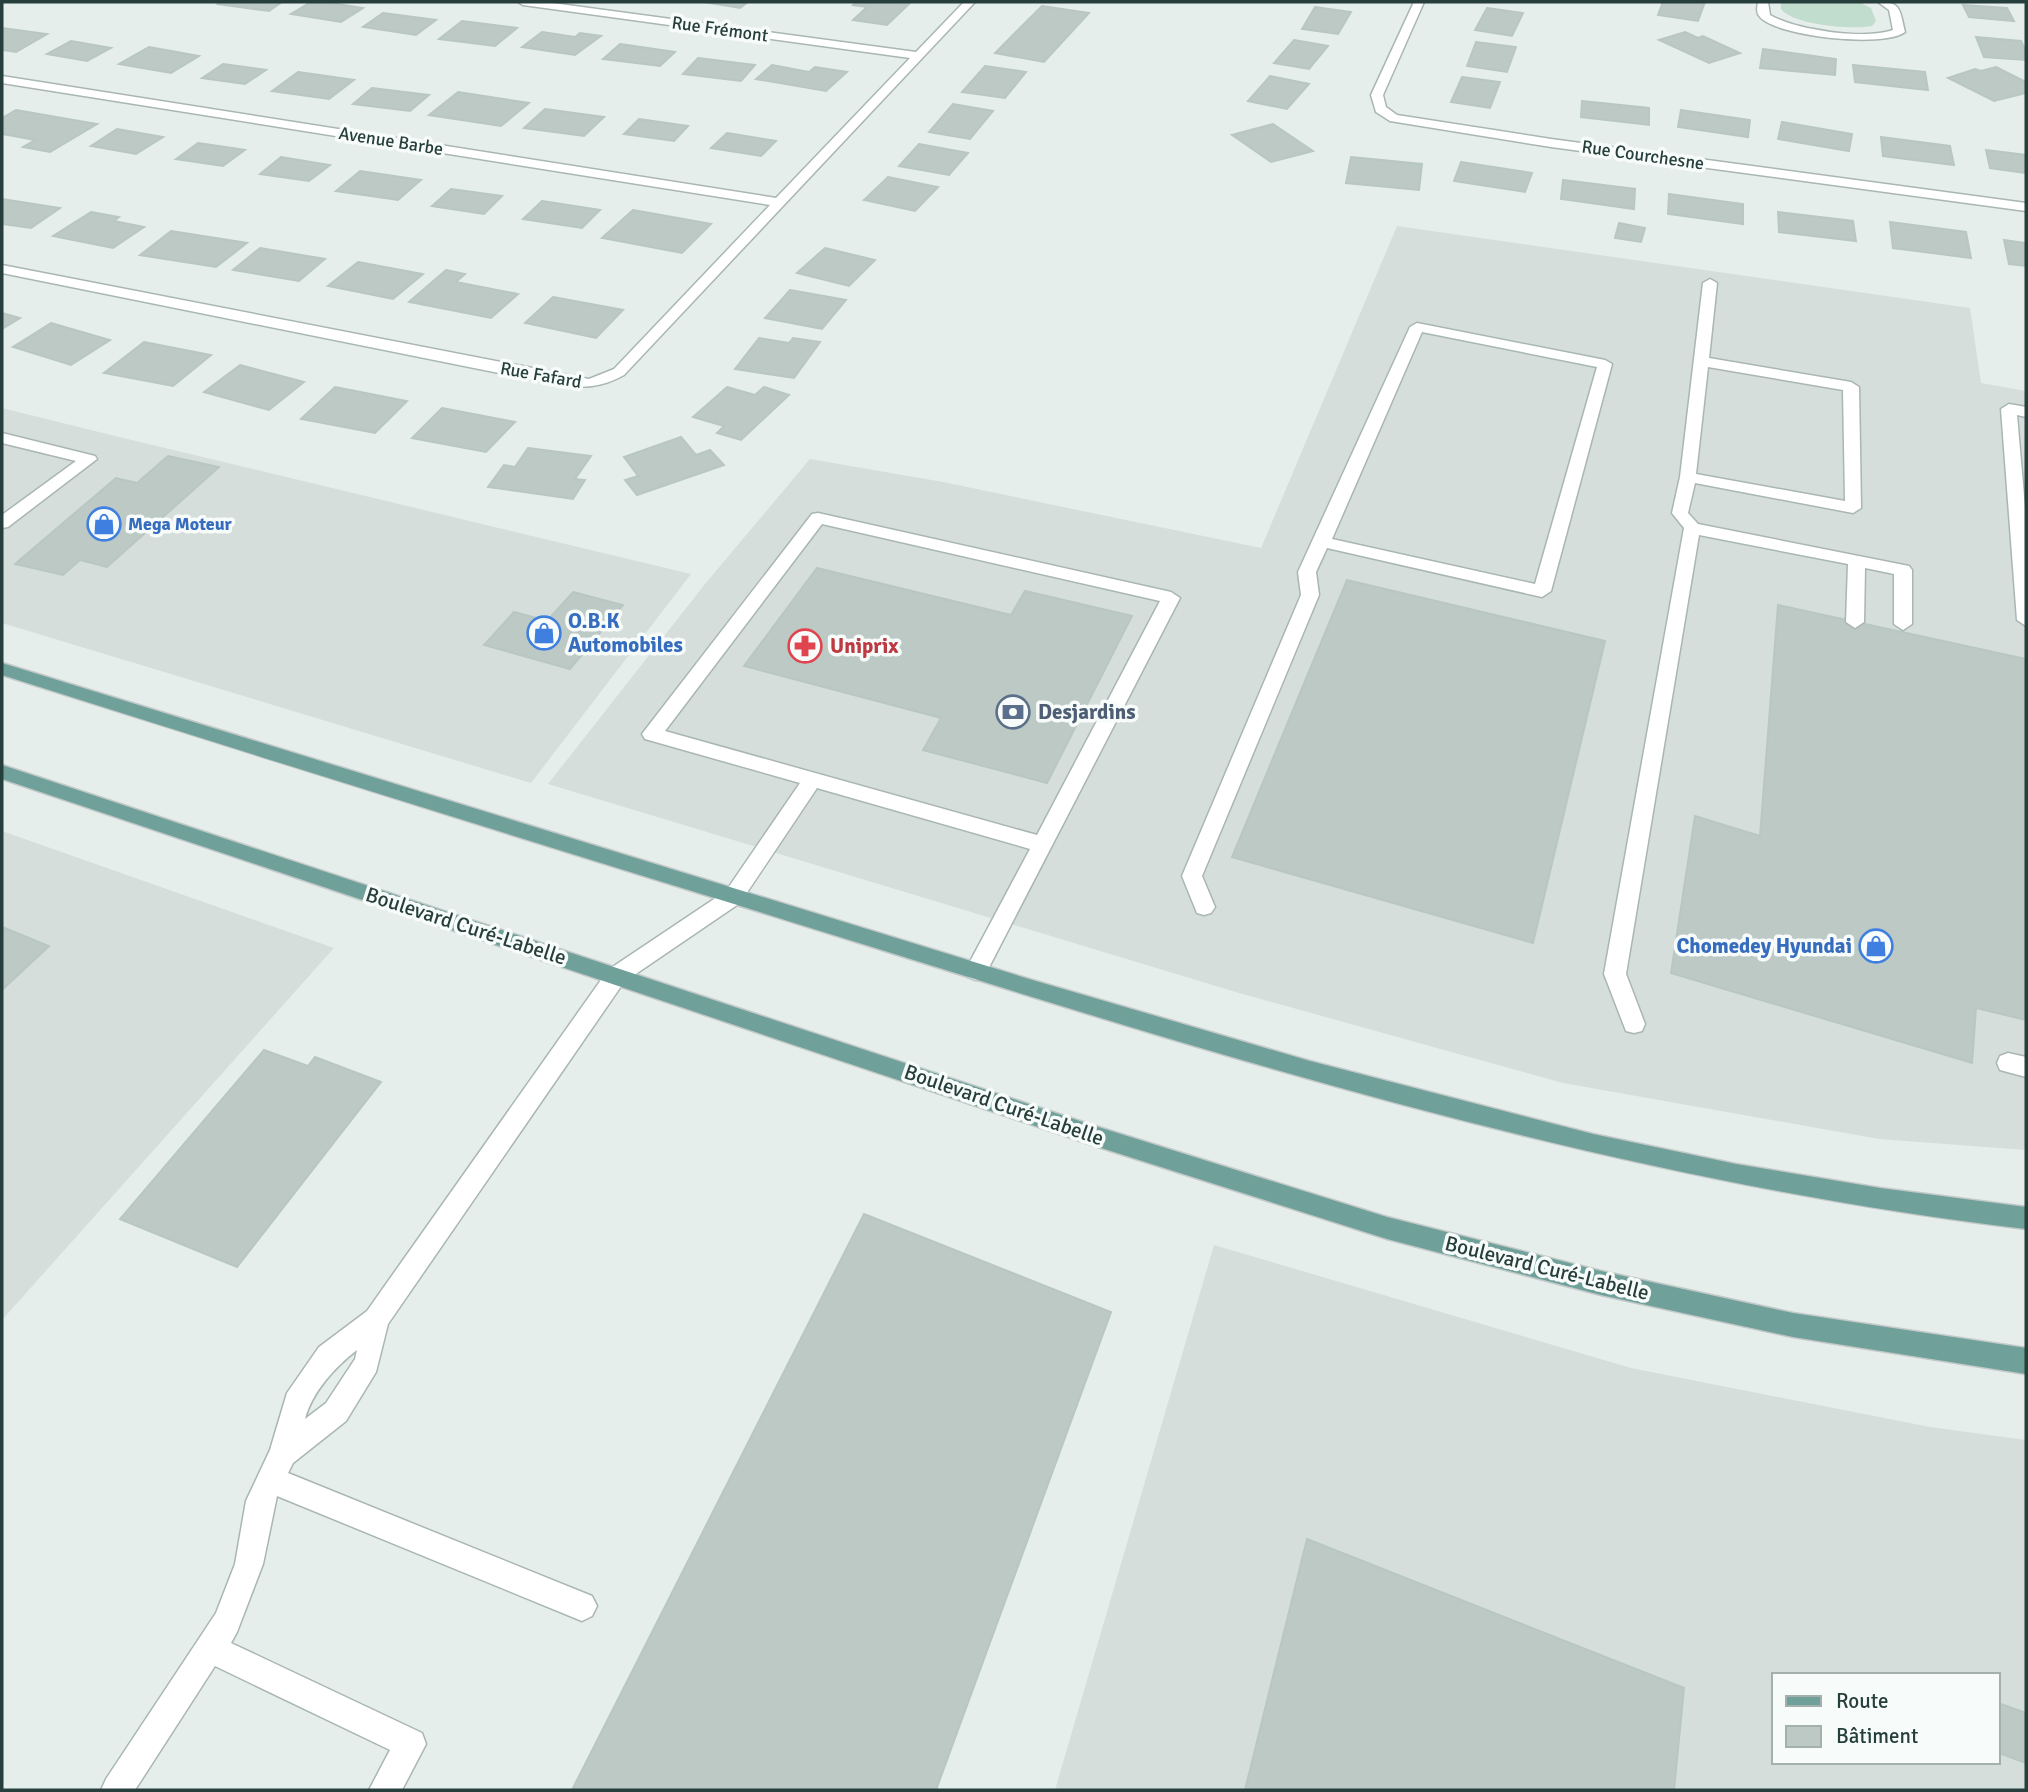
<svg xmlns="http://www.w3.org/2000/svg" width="2028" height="1792" viewBox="0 0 2028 1792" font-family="Signika,sans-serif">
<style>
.built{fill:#d5dedb;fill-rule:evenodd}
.green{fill:#c1ddcd}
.building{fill:#bcc9c5;stroke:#b9c7c3;stroke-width:2}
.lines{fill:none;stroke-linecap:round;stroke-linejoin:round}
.service-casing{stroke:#a9b6b4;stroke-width:3}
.minor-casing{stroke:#a9b6b4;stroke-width:3}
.primary-casing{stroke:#c2c9c8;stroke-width:3}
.service{fill:#fff;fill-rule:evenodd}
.minor{fill:#fff;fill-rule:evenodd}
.primary{fill:#6fa09a;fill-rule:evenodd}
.labels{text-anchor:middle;stroke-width:7;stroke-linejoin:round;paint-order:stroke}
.far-street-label{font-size:18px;fill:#263f3c;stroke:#f7fbf9}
.far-shop-label{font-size:18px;font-weight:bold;fill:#366cbe;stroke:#f7fbf9;text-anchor:start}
.shop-label{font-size:21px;font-weight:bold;fill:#366cbe;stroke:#f7fbf9;text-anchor:start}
.health-label{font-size:21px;font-weight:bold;fill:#be3a42;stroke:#f7fbf9;text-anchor:start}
.service-label{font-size:21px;font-weight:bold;fill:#4e5e75;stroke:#f7fbf9;text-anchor:start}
.street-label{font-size:21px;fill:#263f3c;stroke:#f7fbf9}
</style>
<rect width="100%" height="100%" fill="#e6eeec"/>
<g class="built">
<path d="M1397,226L1970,308L1981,383L2026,391V1150L1879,1139L1563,1083L1239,993L548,784L705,584L810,459L943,482L1261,548Z"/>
<path d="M2,408L115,436L691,574L531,783L2,623Z"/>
<path d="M2,831L334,948L2,1320Z"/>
<path d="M1214,1245L1631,1368L1930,1427L2026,1440V1790H1055ZM1774,1675H1998V1762H1774Z"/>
</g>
<path class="green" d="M1781,2H1859L1871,8L1876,21L1872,26C1852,30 1793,25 1781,9Z"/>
<g class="building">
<path d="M221,2H282L269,11L218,4Z"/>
<path d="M311,2H325L363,8L341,22L291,14Z"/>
<path d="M704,2H748L740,8Z"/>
<path d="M857,2H903L910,3L887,25L853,20L867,7L853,5Z"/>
<path d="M1663,2H1705L1698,21L1658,15Z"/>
<path d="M1963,5L2007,8L2014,21L1969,17Z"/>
<path d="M1042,6L1089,13L1044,62L995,53Z"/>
<path d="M1315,7L1351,12L1338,34L1302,29Z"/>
<path d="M1487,8L1523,13L1512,36L1475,30Z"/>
<path d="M383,13L436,20L416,35L363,27Z"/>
<path d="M462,21L517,28L495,46L439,39Z"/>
<path d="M2,28L47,34L16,52L2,50Z"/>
<path d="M542,32L575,37L580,33L601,36L575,55L522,47Z"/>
<path d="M1685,32L1698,38L1703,36L1740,53L1709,63L1659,40Z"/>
<path d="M1976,37L2021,41L2026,52V60L1984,57Z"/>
<path d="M1294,40L1328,46L1309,69L1274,63Z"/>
<path d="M71,41L111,48L87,61L47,54Z"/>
<path d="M1476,42L1516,47L1507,72L1467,66Z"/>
<path d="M620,44L675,52L660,66L603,59Z"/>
<path d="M149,47L199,56L171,73L119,64Z"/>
<path d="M1763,49L1836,59L1835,75L1760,68Z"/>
<path d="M698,58L755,65L741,81L683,74Z"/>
<path d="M223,64L266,70L245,84L202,78Z"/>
<path d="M772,65L809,72L815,67L847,72L826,91L756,79Z"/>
<path d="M1853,65L1925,72L1928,90L1855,82Z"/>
<path d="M985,66L1026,72L1005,98L962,92Z"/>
<path d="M1996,67L2026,82V93L1994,101L1948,78L1975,69L1981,71Z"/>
<path d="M298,72L354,80L329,99L272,91Z"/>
<path d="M1270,76L1309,84L1287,109L1248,101Z"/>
<path d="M1462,77L1500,82L1490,108L1451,102Z"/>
<path d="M372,88L429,95L410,111L353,104Z"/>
<path d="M458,92L529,103L501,126L429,115Z"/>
<path d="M1582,101L1649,108V125L1581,117Z"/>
<path d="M953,104L993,111L970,139L929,132Z"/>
<path d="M545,109L604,117L584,136L524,128Z"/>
<path d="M16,110L97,124L50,152L23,147L35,140L2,134V118Z"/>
<path d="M1681,110L1750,120L1748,137L1678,127Z"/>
<path d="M639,119L688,126L674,141L624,134Z"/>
<path d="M1782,122L1852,134L1849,151L1778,139Z"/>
<path d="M1273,124L1313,151L1271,162L1232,135Z"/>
<path d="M117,129L163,137L136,154L91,146Z"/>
<path d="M727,133L776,141L761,156L711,148Z"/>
<path d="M1881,137L1950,146L1954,165L1883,156Z"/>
<path d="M198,143L245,150L223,166L176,159Z"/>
<path d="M919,144L968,153L949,175L899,166Z"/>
<path d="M1986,150L2026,155V173L1990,168Z"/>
<path d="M281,157L330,165L309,181L260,174Z"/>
<path d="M1351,157L1422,164L1419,190L1346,183Z"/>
<path d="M1461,162L1532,173L1525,192L1454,181Z"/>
<path d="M360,171L421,180L398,200L336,191Z"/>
<path d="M888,177L938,187L915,211L864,200Z"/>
<path d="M1563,180L1635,189L1634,209L1561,199Z"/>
<path d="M451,189L502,196L484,214L432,206Z"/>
<path d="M1669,194L1743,204V224L1668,214Z"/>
<path d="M2,199L60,208L31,228L2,224Z"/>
<path d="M542,201L600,210L582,228L523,219Z"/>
<path d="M633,210L711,224L682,253L602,238Z"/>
<path d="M91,212L119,217L114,221L144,227L113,248L53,236Z"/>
<path d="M1778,212L1853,221L1856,241L1779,232Z"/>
<path d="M1890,222L1966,232L1971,258L1893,248Z"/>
<path d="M1619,223L1645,228L1641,242L1615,238Z"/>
<path d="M171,231L247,243L216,267L140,255Z"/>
<path d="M2004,240L2026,243V266L2009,264Z"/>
<path d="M260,248L325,259L299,281L233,270Z"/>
<path d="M825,248L875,260L849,286L797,273Z"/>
<path d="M358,262L423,274L393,299L328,286Z"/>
<path d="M446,270L465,274L456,282L518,294L491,318L409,302Z"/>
<path d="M790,290L846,300L822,329L765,318Z"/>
<path d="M553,297L623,310L596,338L525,323Z"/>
<path d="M2,313L20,318L2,329Z"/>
<path d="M51,323L110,340L71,365L13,347Z"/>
<path d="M759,338L789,343L793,338L820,342L794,378L735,369Z"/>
<path d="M144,342L211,355L173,386L104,373Z"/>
<path d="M240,365L304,382L269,410L204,392Z"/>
<path d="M335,387L407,401L375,433L301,419Z"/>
<path d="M727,387L755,395L764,387L789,395L741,440L717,433L724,426L693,417Z"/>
<path d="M442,408L515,422L486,452L412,438Z"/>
<path d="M681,437L696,455L710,450L724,465L637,495L625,480L638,476L624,457Z"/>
<path d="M528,448L591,456L575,479L585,480L573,499L488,487L504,465L515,467Z"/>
<path d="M168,456L219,467L107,567L80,560L63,575L15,564L116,478L137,483Z"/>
<path d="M817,568L1011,615L1025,591L1132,616L1047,783L923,750L941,718L744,666Z"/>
<path d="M1347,580L1605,641L1533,943L1232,857Z"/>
<path d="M573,592L623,605L570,669L484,645L514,612L547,621Z"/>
<path d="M1778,605L2026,659V1020L1976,1008L1972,1063L1671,973L1695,816L1760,836Z"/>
<path d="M2,927L49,946L2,990Z"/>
<path d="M264,1050L308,1066L315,1057L381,1082L237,1267L120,1219Z"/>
<path d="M864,1214L1111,1312L936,1790H572Z"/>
<path d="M1307,1539L1684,1688L1674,1790H1245Z"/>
<path d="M1998,1703L2026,1713V1763L1999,1753Z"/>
</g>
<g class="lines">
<defs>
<g id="service">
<path d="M1710,279L1717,283L1709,358L1851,382L1859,387L1861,508L1853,513L1695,483L1688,513L1698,524L1909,566L1912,570V624L1903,630L1894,624V574L1865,568L1864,622L1855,628L1846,622L1848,564L1699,535L1626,974L1645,1024L1642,1031L1634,1033L1626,1031L1604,974L1684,528L1672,513L1680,477L1703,283ZM1708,367L1843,390L1845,501L1696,474Z"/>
<path d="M1417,323L1605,360L1612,364L1551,591L1542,597L1327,548L1316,572L1319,595L1202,876L1215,907L1211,913L1204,915L1197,913L1182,876L1301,595L1298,572L1410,327ZM1422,332L1597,367L1535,584L1332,539Z"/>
<path d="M2009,404L2026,407V417L2017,415L2026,519V626L2017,620L2001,409Z"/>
<path d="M2,433L95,456L97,459L8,527L2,528V515L76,461L2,443Z"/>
<path d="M818,513L1171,592L1180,598L984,977L976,980L968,977L965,971L1030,849L817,788L740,903L624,982L388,1324L376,1372L346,1421L293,1463L288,1473L592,1596L597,1606L592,1616L582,1621L277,1496L263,1564L237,1632L231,1643L422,1733L426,1744L402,1790H369L390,1750L215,1666L135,1790H101L106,1779L216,1613L235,1564L246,1501L270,1450L287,1393L319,1347L367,1311L608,970L726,891L800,783L645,739L642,734L812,514ZM822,524L1160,601L1037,835L665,731ZM357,1350L355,1359L326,1403L305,1419C312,1392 335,1367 357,1350Z"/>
<path d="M2008,1053L2026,1057V1077L2000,1070L1997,1063L2000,1056Z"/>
</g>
<g id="minor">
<path d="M518,2H545L916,52L964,2H975L624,375C601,388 584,388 558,385L2,273V265L589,379L614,369L770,205L2,83V76L776,198L910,58L523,5Z"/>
<path d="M1414,2H1424L1383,95L1386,107L1397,115L1551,139L2026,203V211L1551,147L1390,121L1376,112L1371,95Z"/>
<path d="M1758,2H1768L1770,15C1796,30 1865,40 1893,30L1889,10L1878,2C1902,1 1900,12 1905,32C1884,48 1778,37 1760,17C1756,13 1757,8 1758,2Z"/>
</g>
<g id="primary">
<path d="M2,663L1029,979L1310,1061L1593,1134L1736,1164L1880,1188L2026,1207V1229C1627,1182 1251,1066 869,946C580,856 290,767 2,675Z"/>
<path d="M2,765L1092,1125L1387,1217L1601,1271L1793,1313L2026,1348V1374L1793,1337L1601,1295L1387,1239L1092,1145L2,779Z"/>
</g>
</defs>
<use href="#service" class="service-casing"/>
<use href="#minor" class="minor-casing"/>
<use href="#primary" class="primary-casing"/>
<use href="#service" class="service"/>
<use href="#minor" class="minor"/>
<use href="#primary" class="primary"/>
</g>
<defs>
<symbol id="shop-ring" viewBox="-11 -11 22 22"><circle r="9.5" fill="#f7fbf9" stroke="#3f7fe0" stroke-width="1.5"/><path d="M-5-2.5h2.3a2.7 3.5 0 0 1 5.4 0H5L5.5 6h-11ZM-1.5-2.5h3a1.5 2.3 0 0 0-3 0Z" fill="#3f7fe0"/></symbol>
<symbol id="pharmacy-ring" viewBox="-11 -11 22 22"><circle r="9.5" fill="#f7fbf9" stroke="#e0444e" stroke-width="1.5"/><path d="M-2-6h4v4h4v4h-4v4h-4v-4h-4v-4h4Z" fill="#e0444e"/></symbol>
<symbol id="bank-ring" viewBox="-11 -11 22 22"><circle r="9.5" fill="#f7fbf9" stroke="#5c6f8a" stroke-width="1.5"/><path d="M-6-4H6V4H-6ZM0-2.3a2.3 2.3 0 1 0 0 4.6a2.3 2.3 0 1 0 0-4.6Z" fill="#5c6f8a"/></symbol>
</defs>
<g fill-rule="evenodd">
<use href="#shop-ring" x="85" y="505" width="38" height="38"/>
<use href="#shop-ring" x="525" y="614" width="38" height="38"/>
<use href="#pharmacy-ring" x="786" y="627" width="38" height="38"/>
<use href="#bank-ring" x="994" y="693" width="38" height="38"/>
<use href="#shop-ring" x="1857" y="927" width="38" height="38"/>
</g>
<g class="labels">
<g class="far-street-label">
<text transform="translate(720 29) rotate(8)" y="6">Rue Frémont</text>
<text transform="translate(391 141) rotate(9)" y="6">Avenue Barbe</text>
<text transform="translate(1643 155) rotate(8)" y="6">Rue Courchesne</text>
<text transform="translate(541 375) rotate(10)" y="6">Rue Fafard</text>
</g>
<g class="far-shop-label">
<text x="128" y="530">Mega Moteur</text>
</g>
<g class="shop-label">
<text x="568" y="628">O.B.K<tspan x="568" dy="24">Automobiles</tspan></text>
<text x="1852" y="953" text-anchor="end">Chomedey Hyundai</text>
</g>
<g class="health-label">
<text x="830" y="653">Uniprix</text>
</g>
<g class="service-label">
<text x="1038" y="719">Desjardins</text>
</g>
<g class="street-label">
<text transform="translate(466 926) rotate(18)" y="7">Boulevard Curé-Labelle</text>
<text transform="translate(1004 1105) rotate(19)" y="7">Boulevard Curé-Labelle</text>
<text transform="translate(1547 1268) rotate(14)" y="7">Boulevard Curé-Labelle</text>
</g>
</g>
<rect width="2028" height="1792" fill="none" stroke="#263f3c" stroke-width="7"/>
<rect x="1772" y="1673" width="228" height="91" fill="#f7fbf9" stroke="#a3b0ad" stroke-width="2"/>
<rect x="1786" y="1696" width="35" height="10" fill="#6fa09a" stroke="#a3b0ad" stroke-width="2"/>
<text x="1836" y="1708" font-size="21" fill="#263f3c">Route</text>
<rect x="1786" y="1726" width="35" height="21" fill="#bcc9c5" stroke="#a3b0ad" stroke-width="2"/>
<text x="1836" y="1743" font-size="21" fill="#263f3c">Bâtiment</text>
</svg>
